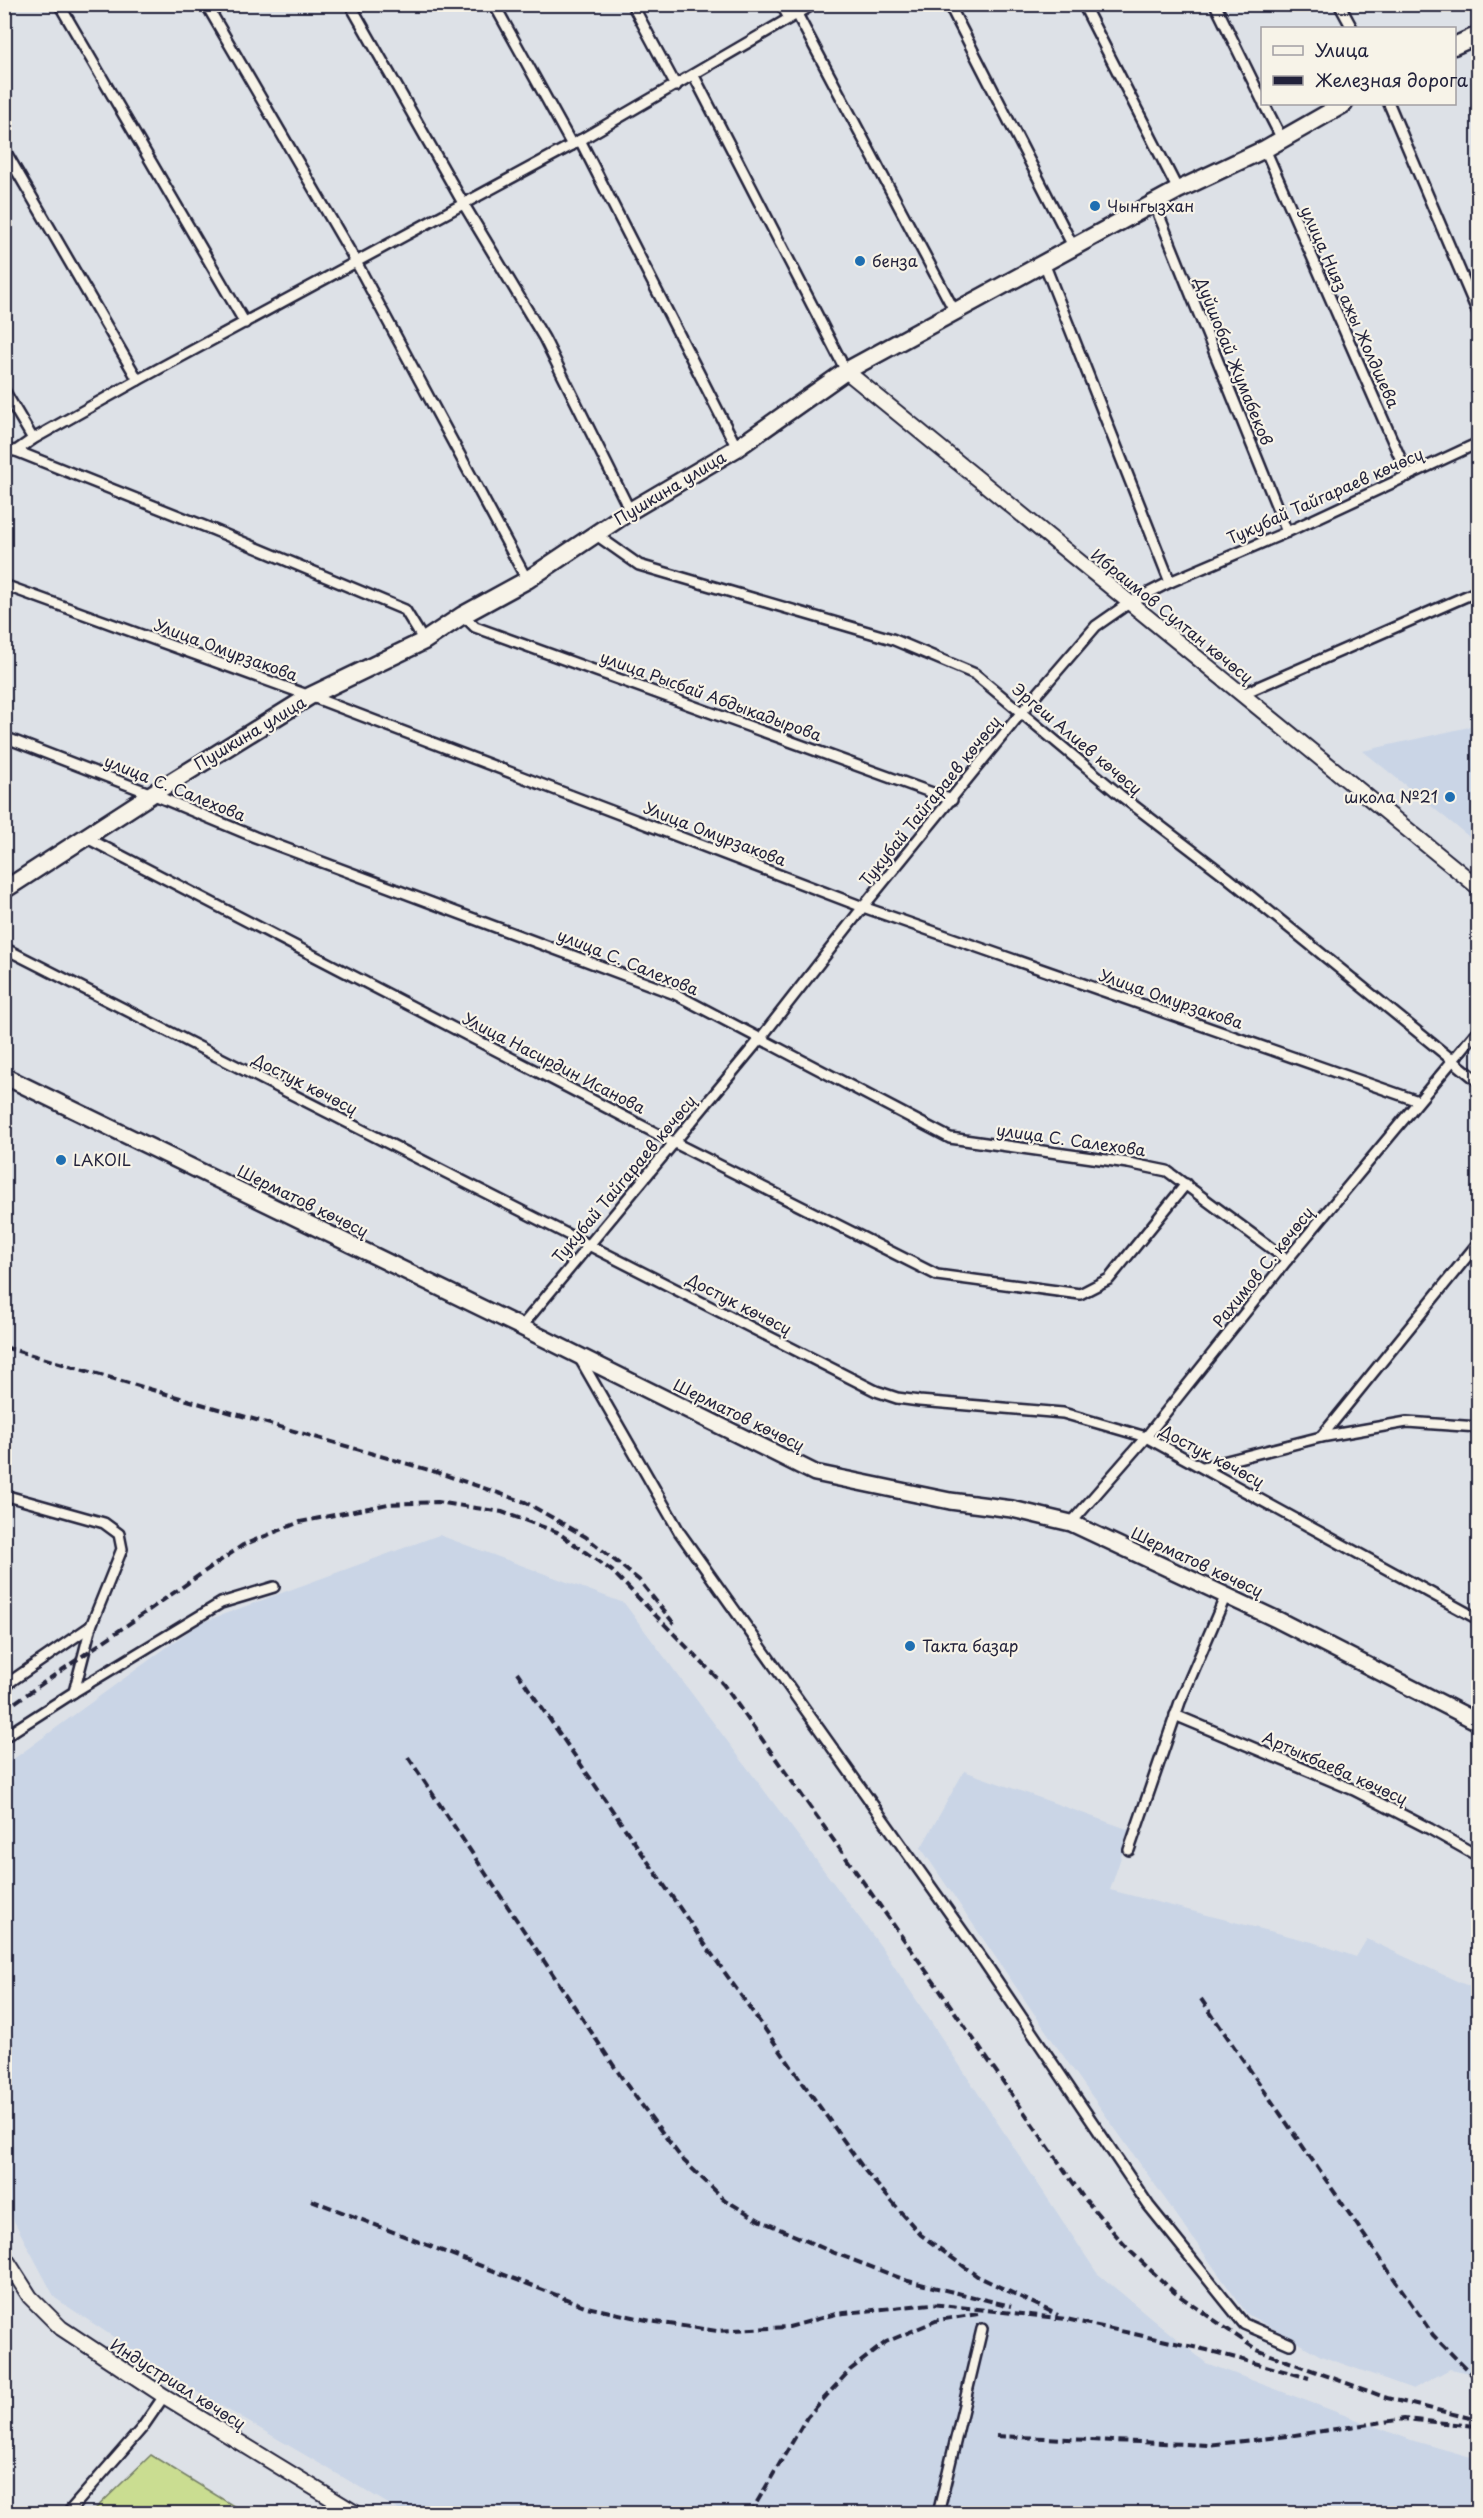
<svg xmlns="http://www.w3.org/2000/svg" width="1483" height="2518" viewBox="0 0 1483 2518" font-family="'Playpen Sans',sans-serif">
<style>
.built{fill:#cad5e6}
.green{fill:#cadd91;stroke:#768066;stroke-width:1.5}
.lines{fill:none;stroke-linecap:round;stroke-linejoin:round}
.street-casing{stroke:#22223b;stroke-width:14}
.secondary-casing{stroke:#22223b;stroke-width:18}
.primary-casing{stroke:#22223b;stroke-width:20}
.highway-casing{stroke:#22223b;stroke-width:21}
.street{stroke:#f7f3e8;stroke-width:9}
.secondary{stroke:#f7f3e8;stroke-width:14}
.primary{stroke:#f7f3e8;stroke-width:15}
.highway{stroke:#f7f3e8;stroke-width:16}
.rail{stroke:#22223b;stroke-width:4;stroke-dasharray:9 4.5;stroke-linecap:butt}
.poi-dot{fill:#1f6fb2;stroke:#f7f3e8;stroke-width:2}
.labels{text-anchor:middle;stroke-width:4.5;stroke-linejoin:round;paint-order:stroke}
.poi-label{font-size:16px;fill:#22223b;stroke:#f7f3e8;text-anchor:start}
.street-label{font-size:16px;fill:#22223b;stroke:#f7f3e8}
</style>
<rect width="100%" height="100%" fill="#dde1e7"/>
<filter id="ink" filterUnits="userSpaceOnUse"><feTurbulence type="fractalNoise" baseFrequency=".0167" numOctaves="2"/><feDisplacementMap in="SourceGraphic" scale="12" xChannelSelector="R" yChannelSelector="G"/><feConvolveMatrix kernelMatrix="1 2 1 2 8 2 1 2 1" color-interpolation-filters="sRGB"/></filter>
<g filter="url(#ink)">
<g class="built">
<path d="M1478,725V844L1363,751Z"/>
<path d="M439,1535L624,1603L882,1948L1097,2273L1206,2363L1411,2440L1478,2459V2513H404L187,2386L55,2298L5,2204L4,1766L200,1623Z"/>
<path d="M964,1771L1130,1830L1110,1890L1316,1943L1356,1957L1367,1939L1461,1983L1478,1989V2375L1450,2369L1413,2389L1321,2356L1247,2314L1057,2047L921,1848Z"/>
</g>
<path class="green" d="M151,2455L245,2513H91Z"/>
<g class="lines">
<defs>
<g id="street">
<path d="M59,4L245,323"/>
<path d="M206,4L355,260L527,580"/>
<path d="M350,4L463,203L544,338L630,511"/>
<path d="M494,4L572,145"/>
<path d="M632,4L676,86"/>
<path d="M781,4L789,18"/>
<path d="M949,4L1074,248"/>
<path d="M1083,4L1178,190"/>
<path d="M1215,4L1262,100"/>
<path d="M1339,4L1352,28"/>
<path d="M797,14L955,312"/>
<path d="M694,76L846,371"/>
<path d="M1264,104L1282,139"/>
<path d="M1389,104L1478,313"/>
<path d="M580,140L737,448"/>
<path d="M4,149L138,380"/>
<path d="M1265,149L1408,476"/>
<path d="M1154,203L1287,532"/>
<path d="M1044,263L1170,582"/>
<path d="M4,390L33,439"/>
<path d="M4,450L16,451L214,530L405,610L424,641"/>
<path d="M16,451L33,439L138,380L572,145L814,4"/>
<path d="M595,534L639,565L892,639L975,674L1120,795L1227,877L1478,1081"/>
<path d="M4,585L310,696L863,907L1418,1101"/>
<path d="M463,615L475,627L952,800"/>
<path d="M1242,694L1478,591"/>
<path d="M4,737L152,794L255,837L675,994L950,1138L1128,1163L1167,1171L1287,1260"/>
<path d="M85,837L673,1142L937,1275L1080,1294L1109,1279L1186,1184"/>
<path d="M4,948L876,1391L897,1398L919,1401L1063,1413L1146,1437L1478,1619"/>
<path d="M521,1327L760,1039L863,907L1021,713L1096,626L1129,603L1170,582L1287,532L1478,443"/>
<path d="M579,1357L680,1533L985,1963L1149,2206L1244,2324L1290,2344"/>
<path d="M1321,1437L1478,1243"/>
<path d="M1203,1467L1321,1437L1407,1422L1478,1427"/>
<path d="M4,1495L104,1523L119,1534L122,1549L91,1626L74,1692"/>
<path d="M1071,1523L1146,1437L1287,1260L1478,1030"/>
<path d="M4,1686L91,1626"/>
<path d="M1175,1715L1354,1790L1430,1829L1478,1856"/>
<path d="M4,1737L74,1692L221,1603L274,1587"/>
<path d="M1129,1850L1180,1702L1226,1595"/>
<path d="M67,2514L142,2428L164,2396"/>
<path d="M938,2514L982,2329"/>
</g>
<g id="secondary">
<path d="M846,371L1478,887"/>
<path d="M4,2256L30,2297L61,2328L164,2396L357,2514"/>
</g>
<path id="primary" d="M4,1076L521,1327L815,1473L950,1501L1012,1509L1071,1523L1278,1620L1478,1722"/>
<g id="highway">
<path d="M1454,46L1478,35"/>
<path d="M4,890L152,794L310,696L424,641L463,615L527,580L630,511L737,448L846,371L1178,190L1265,149L1344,104"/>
</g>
</defs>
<use href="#street" class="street-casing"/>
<use href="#secondary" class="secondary-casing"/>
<use href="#primary" class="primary-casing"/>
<use href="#highway" class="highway-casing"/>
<use href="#street" class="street"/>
<use href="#secondary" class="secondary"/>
<use href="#primary" class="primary"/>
<use href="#highway" class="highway"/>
<g class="rail">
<path d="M4,1347L436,1472L525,1502L586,1537L639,1580L676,1626"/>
<path d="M517,1672L706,1946L866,2172L921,2235L977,2276L1058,2315"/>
<path d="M4,1710L243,1545L300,1522L388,1504L437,1502L502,1512L557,1532L612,1571L723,1684L934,1982L1083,2197L1129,2250L1174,2292L1257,2350L1387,2398L1478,2420"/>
<path d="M408,1757L626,2084L682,2159L725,2200L759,2220L832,2252L908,2281L1011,2306"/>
<path d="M1201,1999L1433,2335L1478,2381"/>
<path d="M311,2200L587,2307L656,2322L717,2331L789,2327L836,2314L931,2304L1066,2319L1207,2350L1309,2378"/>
<path d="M996,2436L1208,2445L1288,2436L1404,2419L1476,2426"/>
<path d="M750,2514L807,2417L850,2370L886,2342L938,2320L978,2314"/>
</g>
</g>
</g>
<g class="poi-dot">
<circle cx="1095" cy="206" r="6"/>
<circle cx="860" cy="261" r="6"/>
<circle cx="1450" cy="797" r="6"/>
<circle cx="61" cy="1160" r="6"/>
<circle cx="910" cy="1646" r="6"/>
</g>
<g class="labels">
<g class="poi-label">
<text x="1107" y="212">Чынгызхан</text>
<text x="872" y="267">бенза</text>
<text x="1438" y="803" text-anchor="end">школа №21</text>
<text x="73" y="1166">LAKOIL</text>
<text x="922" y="1652">Такта базар</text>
</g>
<g class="street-label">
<text transform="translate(1350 307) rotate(66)" y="6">улица Нияз ажы Жолдшева</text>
<text transform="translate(1234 361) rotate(68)" y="6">Дуйшобай Жумабеков</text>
<text transform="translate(670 488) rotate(-31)" y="6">Пушкина улица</text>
<text transform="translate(1325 496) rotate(-24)" y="6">Тукубай Тайгараев көчөсү</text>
<text transform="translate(1172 616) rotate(39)" y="6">Ибраимов Султан көчөсү</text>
<text transform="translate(226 650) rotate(20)" y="6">Улица Омурзакова</text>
<text transform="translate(711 696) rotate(20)" y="6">улица Рысбай Абдыкадырова</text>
<text transform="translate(250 733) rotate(-31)" y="6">Пушкина улица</text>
<text transform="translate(1077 739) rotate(40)" y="6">Эргеш Алиев көчөсү</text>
<text transform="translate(175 788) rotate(22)" y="6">улица С. Салехова</text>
<text transform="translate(930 801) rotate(-51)" y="6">Тукубай Тайгараев көчөсү</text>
<text transform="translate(715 834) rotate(21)" y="6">Улица Омурзакова</text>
<text transform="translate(628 962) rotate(22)" y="6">улица С. Салехова</text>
<text transform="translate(1171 999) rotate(19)" y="6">Улица Омурзакова</text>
<text transform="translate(554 1063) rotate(27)" y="6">Улица Насирдин Исанова</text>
<text transform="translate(305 1084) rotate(27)" y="6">Достук көчөсү</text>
<text transform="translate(1071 1140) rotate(8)" y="6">улица С. Салехова</text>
<text transform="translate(624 1179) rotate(-50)" y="6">Тукубай Тайгараев көчөсү</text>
<text transform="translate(303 1201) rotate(26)" y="6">Шерматов көчөсү</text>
<text transform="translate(1263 1267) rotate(-51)" y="6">Рахимов С. көчөсү</text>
<text transform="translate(739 1304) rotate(27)" y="6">Достук көчөсү</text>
<text transform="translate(739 1415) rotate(26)" y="6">Шерматов көчөсү</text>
<text transform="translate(1212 1456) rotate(28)" y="6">Достук көчөсү</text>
<text transform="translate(1197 1562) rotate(25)" y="6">Шерматов көчөсү</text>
<text transform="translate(1335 1768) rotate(24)" y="6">Артыкбаева көчөсү</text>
<text transform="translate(178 2384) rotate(32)" y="6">Индустриал көчөсү</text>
</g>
</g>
<rect width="1483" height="2518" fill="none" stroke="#f7f3e8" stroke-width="24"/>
<rect x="12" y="12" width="1459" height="2494" fill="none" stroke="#22223b" stroke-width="2" filter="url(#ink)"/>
<rect x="1261" y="27" width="195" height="78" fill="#f7f3e8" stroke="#a29fa3" stroke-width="1.5"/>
<rect x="1273" y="46" width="30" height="9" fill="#f7f3e8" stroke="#a29fa3" stroke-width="1.5"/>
<text x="1315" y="57" font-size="18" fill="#22223b">Улица</text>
<rect x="1273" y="76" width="30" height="9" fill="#22223b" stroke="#a29fa3" stroke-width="1.5"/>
<text x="1315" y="87" font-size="18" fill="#22223b">Железная дорога</text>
</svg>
